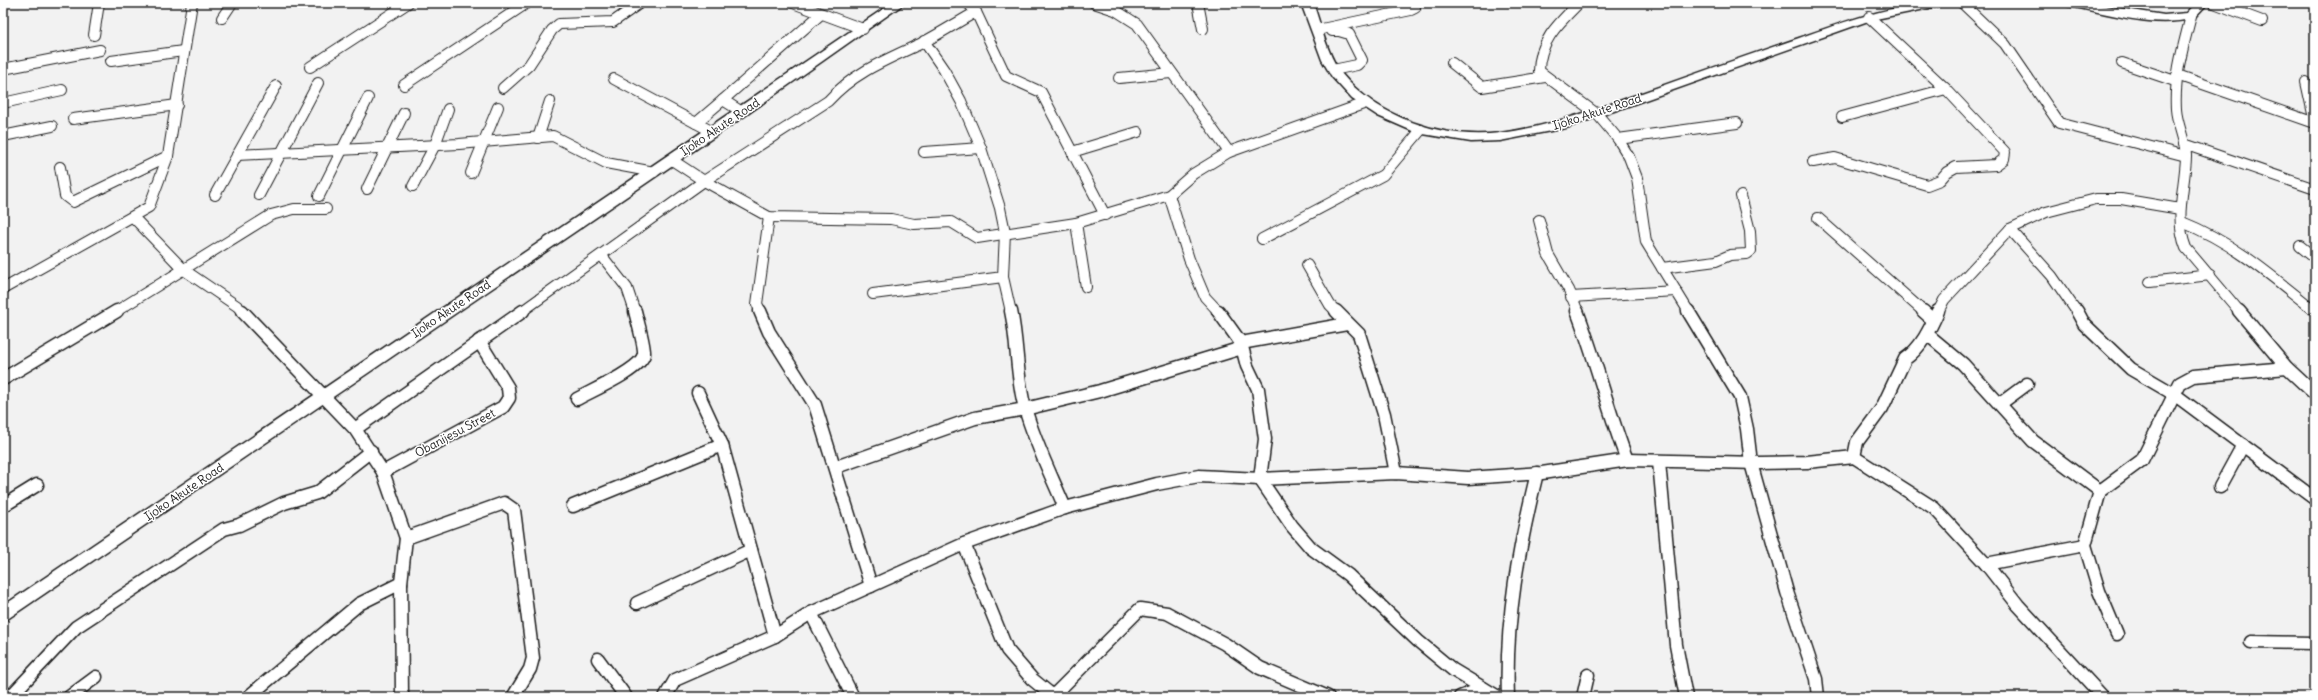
<svg xmlns="http://www.w3.org/2000/svg" width="2318" height="700" viewBox="0 0 2318 700" font-family="Delius,sans-serif">
<style>
.lines{fill:none;stroke-linecap:round;stroke-linejoin:round}
.minor-far1-casing{stroke:#1c1c1c;stroke-width:12}
.minor-casing{stroke:#1c1c1c;stroke-width:15}
.major-casing{stroke:#1c1c1c;stroke-width:3}
.minor-far1{stroke:#fff;stroke-width:10}
.minor{stroke:#fff;stroke-width:12}
.major{fill:#fff;fill-rule:evenodd}
.labels{text-anchor:middle;stroke-width:3;stroke-linejoin:round;paint-order:stroke}
.street-label{font-size:12px;fill:#1c1c1c;stroke:#fff}
</style>
<rect width="100%" height="100%" fill="#f2f2f2"/>
<filter id="ink" filterUnits="userSpaceOnUse"><feTurbulence type="fractalNoise" baseFrequency=".025" numOctaves="2"/><feDisplacementMap in="SourceGraphic" scale="8" xChannelSelector="R" yChannelSelector="G"/><feConvolveMatrix kernelMatrix="1 2 1 2 8 2 1 2 1" color-interpolation-filters="sRGB"/></filter>
<g filter="url(#ink)">
<g class="lines">
<defs>
<g id="minor-far1">
<path d="M793,3L863,29"/>
<path d="M968,3L976,12L1006,76L1041,92L1105,215"/>
<path d="M1094,3L1115,10L1137,24L1229,152"/>
<path d="M1198,3L1203,29"/>
<path d="M1579,3C1559,23 1539,41 1539,71L1597,114L1618,139L1629,157L1637,178L1646,242L1689,312"/>
<path d="M1962,3L2005,44L2059,123L2186,156"/>
<path d="M2214,3L2262,21"/>
<path d="M2191,16C2183,47 2174,77 2176,109C2177,125 2186,141 2186,157C2185,188 2174,218 2186,248L2240,312"/>
<path d="M222,18L232,3"/>
<path d="M1317,30L1411,10L1415,8L1414,3"/>
<path d="M1332,31H1339L1349,34L1362,60L1357,65L1333,70"/>
<path d="M94,35L99,3"/>
<path d="M924,41L944,70L961,101L981,148L1000,208L1005,232L1003,277L1011,312"/>
<path d="M111,61L183,51"/>
<path d="M1452,63L1482,87L1545,77"/>
<path d="M2122,63L2175,81"/>
<path d="M310,67L408,3"/>
<path d="M3,69L100,50"/>
<path d="M2177,75L2315,123"/>
<path d="M1119,78L1171,73"/>
<path d="M614,79L696,123"/>
<path d="M2306,82L2315,123"/>
<path d="M404,85L527,3"/>
<path d="M503,88L529,65L552,30L559,24L613,22L640,3"/>
<path d="M3,103L62,90"/>
<path d="M742,112L723,100L821,14"/>
<path d="M1842,117L1946,89"/>
<path d="M73,119L177,105"/>
<path d="M713,132L696,123L723,100"/>
<path d="M3,136L52,126"/>
<path d="M538,138L550,101"/>
<path d="M1618,139L1737,123"/>
<path d="M2184,144L2315,189"/>
<path d="M924,152L981,148"/>
<path d="M1072,152L1138,132"/>
<path d="M237,155L459,144L553,136L606,163L654,172"/>
<path d="M672,160L704,181L769,217L891,219L914,224L951,222L977,238L1076,223L1169,195L1193,174L1229,152L1366,103"/>
<path d="M1813,162L1835,158L1927,185L1940,180L1947,172L1956,167L1996,165L2004,159L2005,152L1946,89L1869,17"/>
<path d="M60,167L65,196L73,202L168,156"/>
<path d="M471,173L498,107"/>
<path d="M413,186L435,145L448,109"/>
<path d="M367,189L404,113"/>
<path d="M215,195L276,86"/>
<path d="M259,195L318,83"/>
<path d="M1169,195L1189,259L1205,297L1219,312"/>
<path d="M319,196L368,98"/>
<path d="M133,217L184,270L237,306L243,312"/>
<path d="M1818,218L1924,312"/>
<path d="M1539,220L1548,254L1569,290L1578,312"/>
<path d="M2182,222C2233,242 2273,277 2315,311"/>
<path d="M1076,223L1086,287"/>
<path d="M2010,229L2052,276L2077,312"/>
<path d="M1262,239L1383,175L1421,130"/>
<path d="M2300,246L2315,258"/>
<path d="M602,256L627,288L635,312"/>
<path d="M1307,265L1330,305L1337,312"/>
<path d="M1662,268L1716,261L1730,255L1747,254L1751,251L1750,231L1741,196"/>
<path d="M2150,282L2210,275"/>
<path d="M3,289L149,207L168,156L192,3"/>
<path d="M873,294L1003,277"/>
<path d="M1571,297L1676,291"/>
<path d="M115,312L271,215L294,209H326"/>
<path d="M521,312L704,181L828,101C854,72 888,59 922,43C941,33 958,22 976,12"/>
<path d="M761,312L757,304L769,217"/>
<path d="M1938,312L1944,300L2010,229L2046,212L2096,199H2121L2180,209"/>
</g>
<g id="minor">
<path d="M242,311L355,429L383,472L406,538L401,583L402,697"/>
<path d="M760,311L769,332L815,405L871,586"/>
<path d="M1011,311C1018,343 1016,377 1025,408C1034,441 1052,477 1065,508"/>
<path d="M1218,311L1241,343L1247,366L1258,389L1265,439L1260,479L1292,526L1311,548L1348,575L1418,641L1453,670L1498,697"/>
<path d="M1336,311L1359,334L1384,414L1396,473"/>
<path d="M1577,311C1596,360 1608,411 1627,460"/>
<path d="M1688,311L1740,397L1747,429L1751,463L1787,592L1816,679L1818,697"/>
<path d="M1923,311L1933,320"/>
<path d="M2077,311L2084,324L2131,369L2174,394L2315,499"/>
<path d="M2239,311L2287,368L2315,394"/>
<path d="M1927,334L1963,364L2033,441L2100,491"/>
<path d="M1241,343L1347,324"/>
<path d="M3,379L117,311"/>
<path d="M698,393L722,445L775,636"/>
<path d="M577,399C591,391 641,370 644,354C645,346 637,320 635,311"/>
<path d="M2000,404L2027,384"/>
<path d="M355,429L523,311"/>
<path d="M1854,457L1857,442L1882,408L1905,359C1921,348 1930,329 1938,311"/>
<path d="M1659,462L1676,645L1686,697"/>
<path d="M836,467L975,418L1025,409L1100,391L1242,348"/>
<path d="M383,472L503,407L509,398L508,388L479,341"/>
<path d="M2220,487L2243,445"/>
<path d="M3,506L37,485"/>
<path d="M573,506L722,445"/>
<path d="M406,538L504,503L514,510L533,658L530,669L513,697"/>
<path d="M964,544L1007,650L1032,679L1054,697"/>
<path d="M1986,564L2085,545"/>
<path d="M637,603L751,550"/>
<path d="M811,613L853,697"/>
<path d="M2117,634L2099,591L2085,545L2100,491L2142,460L2180,383L2193,376L2287,368"/>
<path d="M2251,642L2315,643"/>
<path d="M598,659L626,697"/>
<path d="M1053,696L1140,609L1167,613L1225,644L1260,668L1328,697"/>
<path d="M10,697L76,627L224,529L239,525L284,503L317,493L371,451"/>
<path d="M69,697L96,677"/>
<path d="M248,697L359,604L401,583"/>
<path d="M665,697L675,680L775,636L811,613L964,544L1065,508L1157,484L1199,476L1260,479L1396,473L1468,478L1542,473L1628,460L1759,463L1807,462L1854,457L1934,508L1986,564L2018,605L2103,697"/>
<path d="M1460,697L1483,688"/>
<path d="M1508,697C1505,620 1519,547 1537,473"/>
<path d="M1583,697L1588,675"/>
</g>
<g id="major">
<path d="M892,3H905L746,115L3,622V606Z"/>
<path d="M1301,3H1313C1321,25 1327,54 1341,73C1378,118 1443,140 1500,133C1548,127 1593,110 1639,94C1692,75 1746,56 1799,38C1847,21 1894,3 1946,3L1940,6L1871,20L1566,128L1500,141L1471,142L1417,133L1378,116L1352,99L1332,77L1322,60Z"/>
<path d="M2062,3H2087L2164,15L2187,13L2196,3H2208L2194,18C2153,29 2109,13 2068,6Z"/>
</g>
</defs>
<use href="#minor-far1" class="minor-far1-casing"/>
<use href="#minor" class="minor-casing"/>
<use href="#major" class="major-casing"/>
<use href="#minor-far1" class="minor-far1"/>
<use href="#minor" class="minor"/>
<use href="#major" class="major"/>
</g>
</g>
<g class="labels">
<g class="street-label">
<text transform="translate(1597 112) rotate(-18)" y="4">Ijoko Akute Road</text>
<text transform="translate(720 127) rotate(-34)" y="4">Ijoko Akute Road</text>
<text transform="translate(451 309) rotate(-34)" y="4">Ijoko Akute Road</text>
<text transform="translate(455 433) rotate(-28)" y="4">Obanijesu Street</text>
<text transform="translate(184 492) rotate(-34)" y="4">Ijoko Akute Road</text>
</g>
</g>
<rect width="2318" height="700" fill="none" stroke="#fff" stroke-width="16"/>
<rect x="8" y="8" width="2302" height="684" fill="none" stroke="#1c1c1c" stroke-width="1.5" filter="url(#ink)"/>
</svg>
